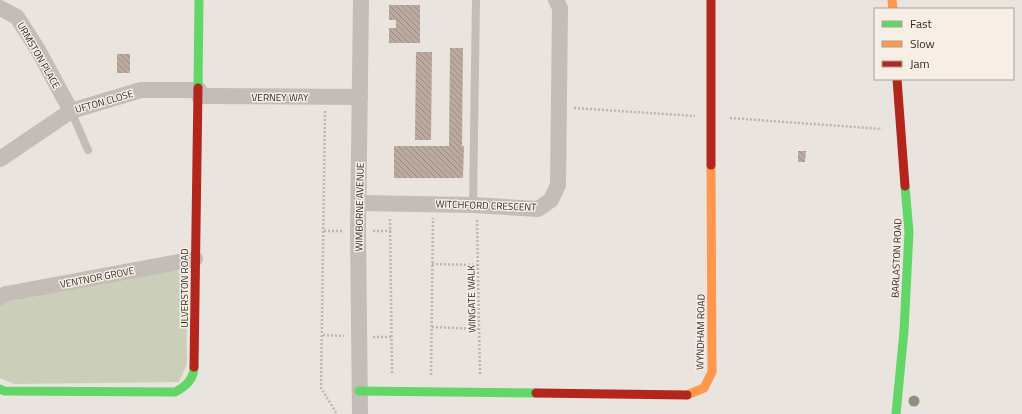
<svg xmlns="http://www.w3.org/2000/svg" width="1022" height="414" viewBox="0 0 1022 414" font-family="'Titillium Web',sans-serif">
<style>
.grass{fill:#cbceb9}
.building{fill:url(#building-back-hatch)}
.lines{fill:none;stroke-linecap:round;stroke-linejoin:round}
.path{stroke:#bcb5b0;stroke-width:2.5;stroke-dasharray:2 2;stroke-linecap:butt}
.lane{stroke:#c3bcb7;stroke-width:8}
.street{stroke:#c3bcb7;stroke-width:16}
.fast{stroke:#63d668;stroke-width:9}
.slow{stroke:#ff974d;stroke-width:9}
.jam{stroke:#b3261e;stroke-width:9}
.tree{fill:#8e927c}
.labels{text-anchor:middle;stroke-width:3;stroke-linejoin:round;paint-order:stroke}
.street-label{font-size:10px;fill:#332a26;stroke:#f7eee5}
</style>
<defs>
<pattern id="building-back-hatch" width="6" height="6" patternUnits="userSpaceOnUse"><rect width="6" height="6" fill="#bca9a0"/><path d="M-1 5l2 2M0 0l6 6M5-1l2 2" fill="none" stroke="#998a82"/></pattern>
</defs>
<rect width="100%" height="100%" fill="#eae4de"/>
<path class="grass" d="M176,269L186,279L187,364L179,382L14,384L0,378V305L3,303Z"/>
<g class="building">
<path d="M389,5H420V43H389V28H396V20H389Z"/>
<path d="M450,48H463L462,146H464L463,178H394V146H449Z"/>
<path d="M416,52H432L431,140H415Z"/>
<rect x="117" y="54" width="13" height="19"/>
<path d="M798,151H806L805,162H798Z"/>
</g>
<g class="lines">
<g class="path">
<path d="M574,108L695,116"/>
<path d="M325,111L321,388L337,414"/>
<path d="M730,118L882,129"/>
<path d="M390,219L392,374"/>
<path d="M477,220L480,375"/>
<path d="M324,231H344"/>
<path d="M373,231H391"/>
<path d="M432,264L478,265"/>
<path d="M432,327L479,329"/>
<path d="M323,335L344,336"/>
<path d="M373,337H393"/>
<path d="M431,375L433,218"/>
</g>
<g class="lane">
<path d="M71,111L88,150"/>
<path d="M473,205L476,0"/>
</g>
<g class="street">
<path d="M0,8L17,17L38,50L71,111"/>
<path d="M199,96L360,97"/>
<path d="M0,159L71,111L141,90H199"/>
<path d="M359,203L473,205L538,209L551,200L558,185L560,8L556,0"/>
<path d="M0,297L6,294L195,259"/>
<path d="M360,414L358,231L361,0"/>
</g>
<g class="fast">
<path d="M198,88L199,0"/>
<path d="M0,389L4,391L175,392C185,387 194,379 194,367"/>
<path d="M359,391L536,393"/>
<path d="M896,414L904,331L909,232L905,186"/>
</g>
<g class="slow">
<path d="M892,0L893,9"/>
<path d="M687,395L704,388L712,372L711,165"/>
</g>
<g class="jam">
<path d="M711,0V165"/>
<path d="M897,79L905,186"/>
<path d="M194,367L198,88"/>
<path d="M536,393L687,395"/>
</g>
</g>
<circle class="tree" cx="914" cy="401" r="5.5"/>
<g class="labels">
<g class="street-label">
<text transform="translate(39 55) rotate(60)" y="4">URMSTON PLACE</text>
<text x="280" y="101">VERNEY WAY</text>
<text transform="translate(104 101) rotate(-16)" y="4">UFTON CLOSE</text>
<text transform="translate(486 205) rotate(2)" y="4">WITCHFORD CRESCENT</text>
<text transform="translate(359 207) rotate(-89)" y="4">WIMBORNE AVENUE</text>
<text transform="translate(896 258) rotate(-88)" y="4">BARLASTON ROAD</text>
<text transform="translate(97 277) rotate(-11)" y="4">VENTNOR GROVE</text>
<text transform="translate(184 288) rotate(-90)" y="4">ULVERSTON ROAD</text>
<text transform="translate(471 299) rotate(-91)" y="4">WINGATE WALK</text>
<text transform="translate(700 332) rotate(-89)" y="4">WYNDHAM ROAD</text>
</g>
</g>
<rect x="874" y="8" width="140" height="72" fill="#f7eee5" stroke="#a9a099"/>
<rect x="882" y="21" width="20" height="6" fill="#63d668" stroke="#a9a099"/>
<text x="910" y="28" font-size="12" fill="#332a26">Fast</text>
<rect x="882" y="41" width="20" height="6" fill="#ff974d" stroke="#a9a099"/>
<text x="910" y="48" font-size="12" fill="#332a26">Slow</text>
<rect x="882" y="61" width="20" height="6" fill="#b3261e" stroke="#a9a099"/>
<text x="910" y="68" font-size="12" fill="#332a26">Jam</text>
</svg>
